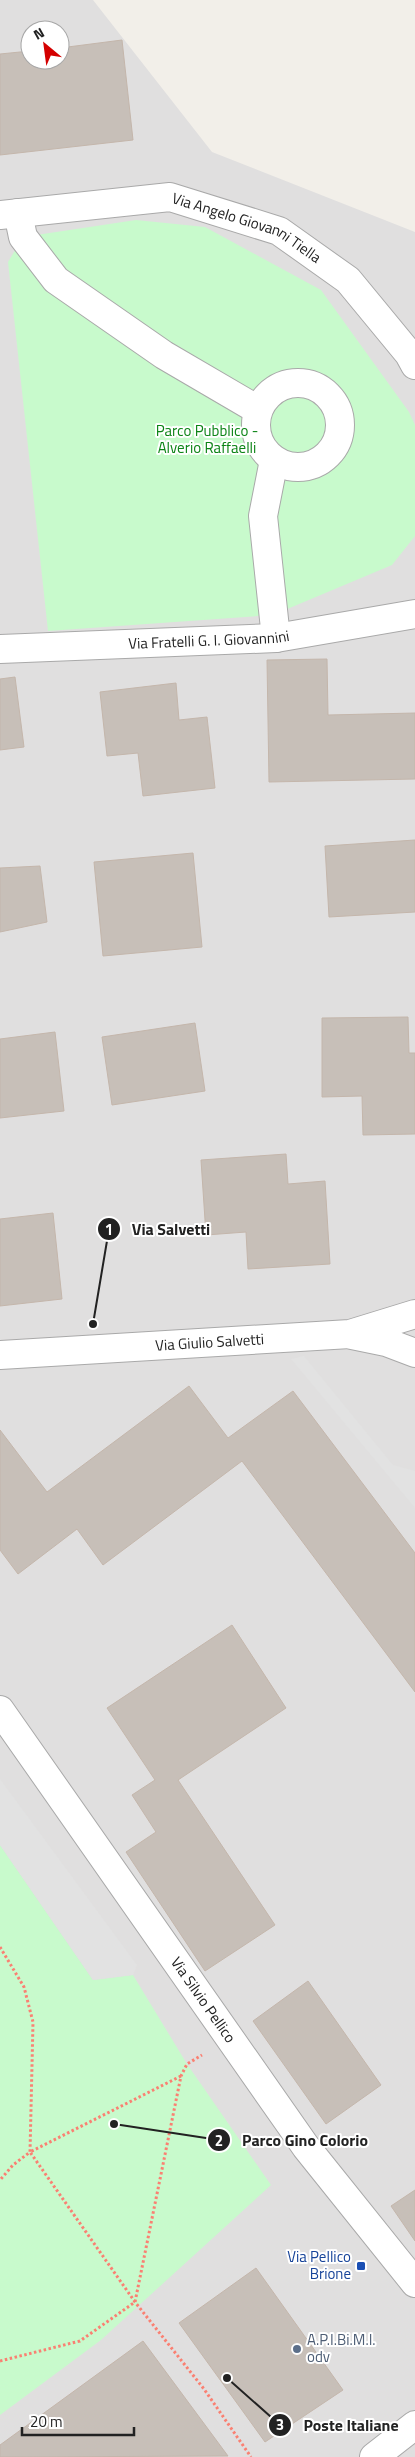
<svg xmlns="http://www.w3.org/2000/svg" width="415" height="2457" viewBox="0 0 415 2457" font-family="'Titillium Web',sans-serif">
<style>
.residential{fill:#e0dfdf;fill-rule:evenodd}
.park{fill:#c8facc}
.parking{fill:#e2e2e2}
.building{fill:#c7bfb8;stroke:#c4b6ab}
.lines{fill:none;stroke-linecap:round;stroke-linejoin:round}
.street-casing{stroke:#a9a9a9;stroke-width:30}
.path{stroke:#fa8072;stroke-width:3;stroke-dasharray:2.5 2.5;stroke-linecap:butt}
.street{stroke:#fff;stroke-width:28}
.transit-dot{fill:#1a4fb4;stroke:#fff;stroke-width:2}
.service-dot{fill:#5c6f8a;stroke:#fff;stroke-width:2}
.labels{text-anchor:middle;stroke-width:4;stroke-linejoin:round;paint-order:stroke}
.street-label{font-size:15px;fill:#222;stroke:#fff}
.park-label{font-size:15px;fill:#0c8416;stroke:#fff}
.transit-label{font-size:15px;fill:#164399;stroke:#fff;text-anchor:end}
.service-label{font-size:15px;fill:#4e5e75;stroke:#fff;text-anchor:start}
.leader{fill:none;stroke:#222;stroke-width:2}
.callout-dot{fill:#222;stroke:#fff;stroke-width:2}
.mark-label{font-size:15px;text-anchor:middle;font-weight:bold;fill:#fff}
.callout-label{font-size:16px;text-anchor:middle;font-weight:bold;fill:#222;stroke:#fff;stroke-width:4;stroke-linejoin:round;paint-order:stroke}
</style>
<rect width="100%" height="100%" fill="#f2efe9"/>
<path class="residential" d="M0,0H93L212,152L415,232V2457H0ZM30,30H60V60H30Z"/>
<g class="park">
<path d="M136,220L205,227L321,290L409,412L415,425V536L392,565L273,615L48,631L8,262L23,237Z"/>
<path d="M0,1845L93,1980L133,1975L187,2064L271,2185L101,2340L0,2415Z"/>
</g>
<g class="parking">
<path d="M304,1356L393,1465L415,1471V1508L291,1359Z"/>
<path d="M0,1779L137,1965L133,1975L93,1980L0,1845Z"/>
</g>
<g class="building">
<path d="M122,40L133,140L0,155V54L30,51V60H60V48Z"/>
<path d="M327,659L328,715L415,713V779L269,782L267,660Z"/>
<path d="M15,677L24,747L0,750V679Z"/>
<path d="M176,683L179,720L207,717L215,788L143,796L138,753L107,756L100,692Z"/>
<path d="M415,840V912L329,917L325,846Z"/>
<path d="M193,853L202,947L103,956L94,862Z"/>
<path d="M40,866L47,922L0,932V868Z"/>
<path d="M408,1017L409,1053H415V1134L363,1135L362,1096L322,1097V1018Z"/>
<path d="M195,1023L205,1091L112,1105L102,1037Z"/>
<path d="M55,1032L64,1111L0,1118V1039Z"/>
<path d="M286,1154L288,1184L325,1181L330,1264L248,1269L246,1232L206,1235L201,1160Z"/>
<path d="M53,1213L62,1299L0,1306V1219Z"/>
<path d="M189,1386L228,1438L293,1391L415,1553V1692L242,1461L103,1565L77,1529L18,1574L0,1550V1430L47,1492Z"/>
<path d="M232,1625L286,1708L178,1780L275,1925L205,1971L126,1852L156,1832L132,1795L155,1780L107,1708Z"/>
<path d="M308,1981L381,2085L326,2124L253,2021Z"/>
<path d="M415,2190V2241L391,2206Z"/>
<path d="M256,2268L343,2390L265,2442L179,2323Z"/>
<path d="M143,2341L228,2456L0,2457V2445Z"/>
</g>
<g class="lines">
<defs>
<g id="street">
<path d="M18,213L23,237L56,280L164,355L258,410"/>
<path id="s1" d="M0,215L170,197L279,231L348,280L409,354L415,365"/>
<circle cx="298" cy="425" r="42"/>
<path d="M274,460L263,516L276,638"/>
<path id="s2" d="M0,649L276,638L415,614"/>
<path d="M352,1335L386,1342L415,1353"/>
<path id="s3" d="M0,1355L350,1334L415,1314"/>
<path id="s4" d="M0,1710L306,2147L415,2283"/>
<path d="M374,2457L415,2425"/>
</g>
</defs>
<use href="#street" class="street-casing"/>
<g class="path">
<path d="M0,1947L24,1987L33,2022L30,2152L13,2165L0,2180"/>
<path d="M181,2076L30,2152L135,2302L204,2389L251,2457"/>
<path d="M0,2361L80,2341L135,2302L181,2076L187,2064L202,2055"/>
</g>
<use href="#street" class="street"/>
</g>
<rect class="transit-dot" x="356" y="2261" width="10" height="10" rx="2.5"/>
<circle class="service-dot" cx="297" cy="2349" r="5"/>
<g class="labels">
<g class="street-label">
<text dy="5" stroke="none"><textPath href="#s1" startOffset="254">Via Angelo Giovanni Tiella</textPath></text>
<text dy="5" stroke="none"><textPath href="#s2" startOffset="209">Via Fratelli G. I. Giovannini</textPath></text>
<text dy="5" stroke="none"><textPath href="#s3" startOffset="210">Via Giulio Salvetti</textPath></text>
<text dy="5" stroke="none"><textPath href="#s4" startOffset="354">Via Silvio Pellico</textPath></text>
</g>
<g class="park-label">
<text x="207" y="436">Parco Pubblico -<tspan x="207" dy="17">Alverio Raffaelli</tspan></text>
</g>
<g class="transit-label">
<text x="351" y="2262">Via Pellico<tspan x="351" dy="17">Brione</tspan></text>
</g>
<g class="service-label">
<text x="307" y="2345">A.P.I.Bi.M.I.<tspan x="307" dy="17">odv</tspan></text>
</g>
</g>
<path class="leader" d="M93 1324L109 1229M114 2124L219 2140M227 2378L280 2425"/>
<g class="callout-dot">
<circle cx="93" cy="1324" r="5"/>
<circle cx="114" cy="2124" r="5"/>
<circle cx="227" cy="2378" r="5"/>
<circle cx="109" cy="1229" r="12"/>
<circle cx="219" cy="2140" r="12"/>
<circle cx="280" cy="2425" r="12"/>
</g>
<g class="mark-label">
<text x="109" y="1235">1</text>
<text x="219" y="2146">2</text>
<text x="280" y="2430">3</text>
</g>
<g class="callout-label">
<text x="171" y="1235">Via Salvetti</text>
<text x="305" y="2146">Parco Gino Colorio</text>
<text x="351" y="2431">Poste Italiane</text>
</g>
<g transform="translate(45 45) rotate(331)"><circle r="24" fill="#ffffff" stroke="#a7a7a7"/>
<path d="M0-4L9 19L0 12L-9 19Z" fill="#d40000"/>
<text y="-8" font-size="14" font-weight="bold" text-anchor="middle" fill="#222222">N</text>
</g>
<path d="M22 2427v8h112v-8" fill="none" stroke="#222222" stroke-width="2.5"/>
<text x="30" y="2427" font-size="15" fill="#222222" stroke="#ffffff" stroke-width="4" paint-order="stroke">20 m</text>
</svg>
